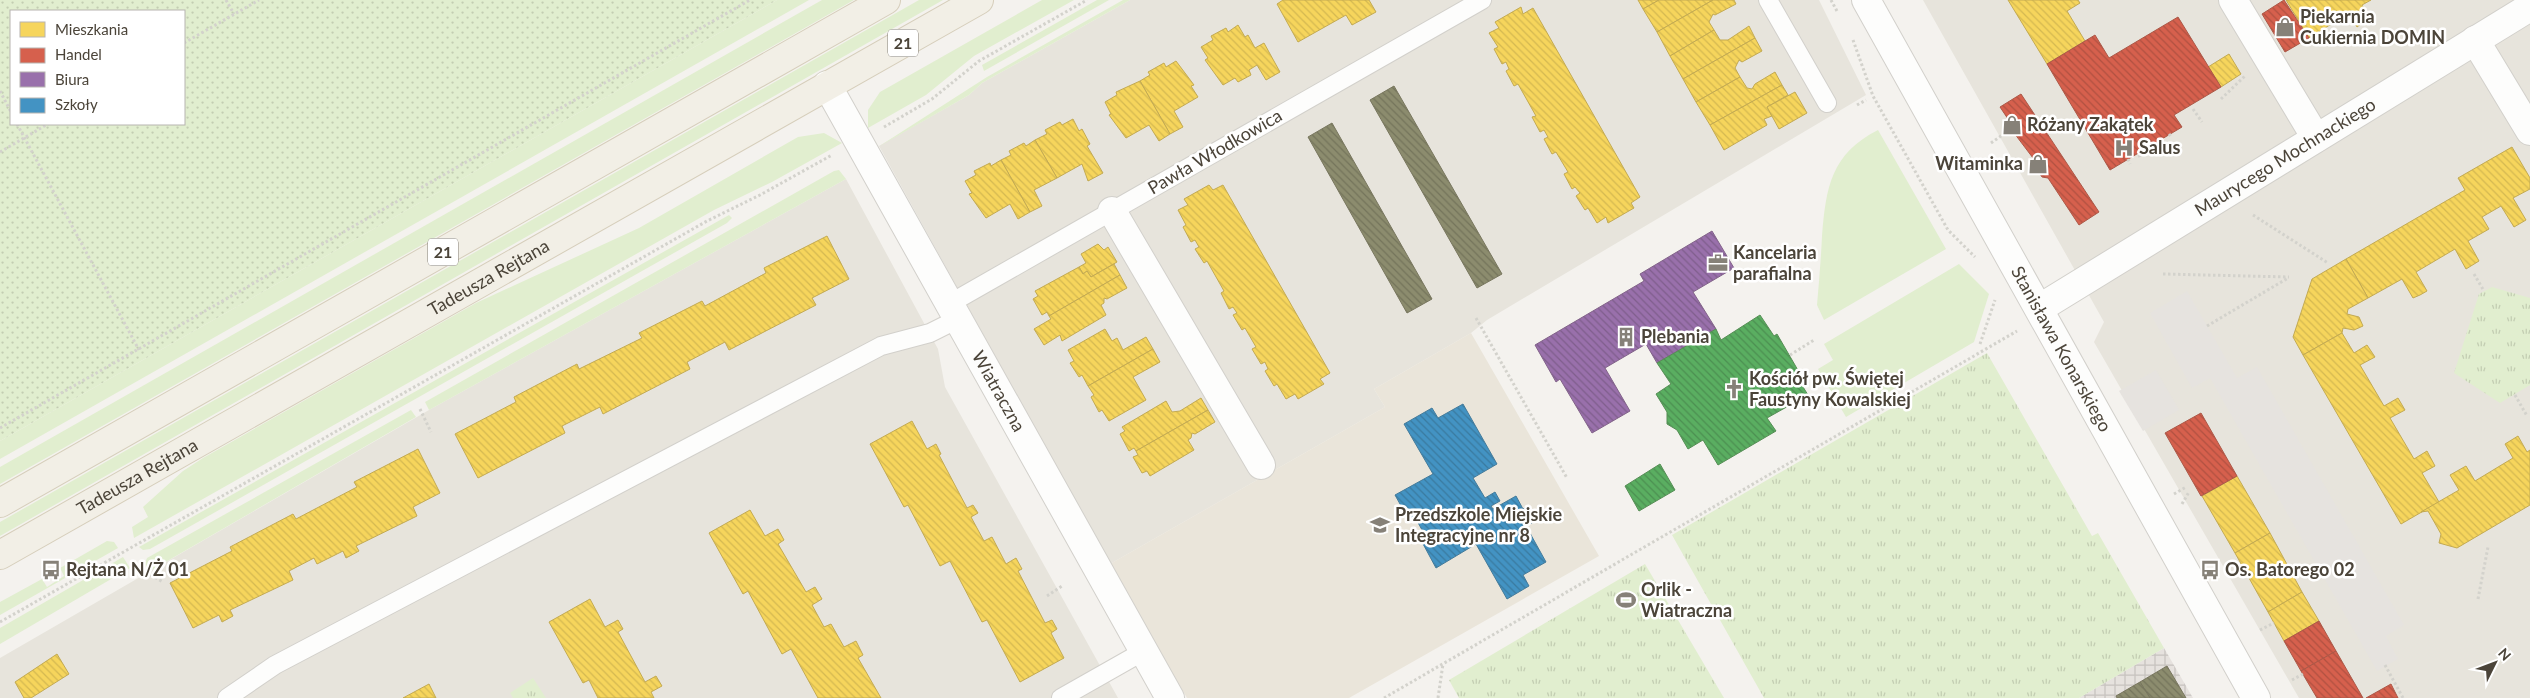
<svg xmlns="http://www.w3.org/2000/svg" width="2530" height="698" viewBox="0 0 2530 698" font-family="Lato,sans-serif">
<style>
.residential{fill:#e7e4dc}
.industrial{fill:url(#industrial-grid)}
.education{fill:#eae5da}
.grass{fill:#e1eecf}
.park{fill:url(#park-tufts)}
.garden{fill:url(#garden-dots);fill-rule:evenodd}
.parking{fill:#e6e3df}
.homes{fill:url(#homes-back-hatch);stroke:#c3aa52}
.shops{fill:url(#shops-back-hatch);stroke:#ac5847}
.offices{fill:url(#offices-back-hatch);stroke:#826389}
.schools{fill:url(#schools-back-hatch);stroke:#457b9a}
.public{fill:url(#public-back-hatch);stroke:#568e55}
.industry{fill:url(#industry-back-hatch);stroke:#78765e}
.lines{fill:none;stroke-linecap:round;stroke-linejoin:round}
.service-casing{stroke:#d2d0cb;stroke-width:20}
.minor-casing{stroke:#d2d0cb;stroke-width:30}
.primary-casing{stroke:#d6cebb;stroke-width:30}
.path{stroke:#d3d2cc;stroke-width:3;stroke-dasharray:2.5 2.5;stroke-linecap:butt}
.service{stroke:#fdfdfc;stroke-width:18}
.minor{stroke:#fdfdfc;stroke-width:28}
.primary{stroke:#f2efe6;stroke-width:28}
.labels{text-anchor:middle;stroke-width:5;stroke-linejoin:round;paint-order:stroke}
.shield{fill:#fff;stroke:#817c74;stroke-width:1}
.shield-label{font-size:16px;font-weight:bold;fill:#4b4439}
.poi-label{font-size:18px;font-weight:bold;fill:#4b4439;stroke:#fff;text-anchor:start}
.street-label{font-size:18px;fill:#4b4439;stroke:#fff}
</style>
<defs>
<pattern id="industrial-grid" width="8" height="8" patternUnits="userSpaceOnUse" patternTransform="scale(1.25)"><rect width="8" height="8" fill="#e6e2de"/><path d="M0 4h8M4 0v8" fill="none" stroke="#c7c3bf"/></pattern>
<pattern id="park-tufts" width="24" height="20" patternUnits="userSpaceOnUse" patternTransform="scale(1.25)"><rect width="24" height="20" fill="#e1eecf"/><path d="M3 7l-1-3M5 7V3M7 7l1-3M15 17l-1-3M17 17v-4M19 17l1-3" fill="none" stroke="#c3cdb2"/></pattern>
<pattern id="garden-dots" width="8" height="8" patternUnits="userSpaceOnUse" patternTransform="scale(1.25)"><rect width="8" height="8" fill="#e1eecf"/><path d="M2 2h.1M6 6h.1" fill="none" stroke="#c3cdb2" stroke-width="1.8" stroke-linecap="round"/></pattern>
<pattern id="homes-back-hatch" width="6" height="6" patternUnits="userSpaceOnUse" patternTransform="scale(1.25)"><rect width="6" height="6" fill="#f6d55c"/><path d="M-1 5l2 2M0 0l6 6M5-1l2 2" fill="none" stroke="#d4b851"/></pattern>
<pattern id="shops-back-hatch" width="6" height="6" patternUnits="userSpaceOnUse" patternTransform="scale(1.25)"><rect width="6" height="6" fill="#d6604d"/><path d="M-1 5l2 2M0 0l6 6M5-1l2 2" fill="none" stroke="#b05141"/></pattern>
<pattern id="offices-back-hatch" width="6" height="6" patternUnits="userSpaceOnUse" patternTransform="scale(1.25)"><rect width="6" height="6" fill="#9970ab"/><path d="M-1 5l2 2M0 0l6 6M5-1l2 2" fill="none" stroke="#7f5e8c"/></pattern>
<pattern id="schools-back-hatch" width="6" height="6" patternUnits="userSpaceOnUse" patternTransform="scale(1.25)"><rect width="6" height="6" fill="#4393c3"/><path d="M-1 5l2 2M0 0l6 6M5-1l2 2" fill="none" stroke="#3a7a9f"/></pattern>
<pattern id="public-back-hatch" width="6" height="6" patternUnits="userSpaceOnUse" patternTransform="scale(1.25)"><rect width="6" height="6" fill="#5aae61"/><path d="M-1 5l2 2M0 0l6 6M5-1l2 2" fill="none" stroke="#4c8f51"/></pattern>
<pattern id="industry-back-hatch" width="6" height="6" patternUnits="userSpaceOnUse" patternTransform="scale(1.25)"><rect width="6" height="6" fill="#8c8c6e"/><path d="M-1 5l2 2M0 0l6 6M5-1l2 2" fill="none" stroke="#74745b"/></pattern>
</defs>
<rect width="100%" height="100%" fill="#f4f2ee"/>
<g class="residential">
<path d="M1130,0H1819L1866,95L1487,320L1471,333L1374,389L1385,407L1110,564L879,146L969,95L982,83Z"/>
<path d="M1923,0H2530V698H2299L2094,342L2104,322Z"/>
<path d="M846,179L938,349L945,387L1118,698H0V658L429,410Z"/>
</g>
<path class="industrial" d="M2164,648L2193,698H2079Z"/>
<path class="education" d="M1471,333L1599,556L1349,698H1187L1110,564L1385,407L1374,389Z"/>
<g class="grass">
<path d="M777,0H809L0,459V441Z"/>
<path d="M822,0H854L0,484V467Z"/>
<path d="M919,0H943L0,536V522Z"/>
<path d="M1042,0H1074L974,56L926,95L868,128V110L880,92Z"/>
<path d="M1097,0H1109L984,71L982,65Z"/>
<path d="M1123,0H1130L982,83L969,95L878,147L987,77Z"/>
<path d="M1878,130L1946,249L1824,320L1817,305C1819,282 1821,259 1822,236C1826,187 1831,154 1878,130Z"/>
<path d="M824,133L842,143L772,182L714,210L134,538L132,527L148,517L143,507L183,471L203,458L476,303L639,228L798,137Z"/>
<path d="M839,170L846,179L429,410L425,402L834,171Z"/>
<path d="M729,215L732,218L727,223L150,549L143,550L139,547Z"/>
<path d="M1959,264L1989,294L1974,342L1846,417L1818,369L1833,360L1824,344Z"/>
<path d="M411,410L416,417L150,571L144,566L147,558Z"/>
<path d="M107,541L114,542L118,548L0,615V602L42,579L47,587L64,576L60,568Z"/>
<path d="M123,557L130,568L0,644V628Z"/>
</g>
<g class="park">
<path d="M2492,287L2530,298V385L2500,403L2454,373L2479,294Z"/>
<path d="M1987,353L2092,536L2098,533L2164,648L2079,698H1764L1672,535Z"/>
<path d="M1645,564L1724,698H1459L1449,680Z"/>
<path d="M533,678L546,698H513L510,693Z"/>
</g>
<path class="garden" d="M0,0H777L0,441ZM11,11H184V124H11Z"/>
<g class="parking">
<path d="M2187,291L2237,378L2257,367L2404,625L2386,636L2398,659L2377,671L2210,378L2192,388L2150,313Z"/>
<path d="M2156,370L2179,410L2143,431L2119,391Z"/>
</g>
<g class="homes">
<path d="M1283,0H1369L1376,12L1352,25L1346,15L1298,42L1277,4Z"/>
<path d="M1638,0H1659L1643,9Z"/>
<path d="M1659,0H1713L1657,32L1643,9Z"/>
<path d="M1713,0H1734L1736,4L1715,15L1713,14L1709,22L1714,30L1670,56L1657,32Z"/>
<path d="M2008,0H2078L2080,3L2067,11L2085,41L2047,64Z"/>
<path d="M2286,0H2371L2362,5L2368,15L2366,21L2361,24L2357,27L2349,13L2309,38Z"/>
<path d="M1521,7L1523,14L1533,8L1640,197L1631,203L1634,208L1608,223L1606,217L1597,223L1588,208L1585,210L1576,196L1580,193L1575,187L1572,189L1564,174L1568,172L1556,152L1552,154L1544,139L1548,137L1544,130L1540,132L1532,117L1536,116L1518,84L1514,86L1506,71L1509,69L1506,62L1502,64L1494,49L1498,47L1489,33L1499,28L1495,22Z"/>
<path d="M1238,25L1245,37L1248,35L1255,48L1264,43L1280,72L1266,80L1257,65L1249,70L1251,75L1238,82L1235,78L1223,85L1205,60L1208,58L1201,47L1213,40L1211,36L1226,28L1228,32Z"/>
<path d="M1749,26L1755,38L1683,79L1670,56L1714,30L1720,40H1728Z"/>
<path d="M1755,38L1762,51L1742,62L1739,60L1735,68L1740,77L1696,102L1683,79Z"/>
<path d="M2229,54L2241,74L2221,87L2208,67Z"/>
<path d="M1176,61L1194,85L1191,86L1198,97L1174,111L1183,127L1170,134L1140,81L1150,75L1148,72L1164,63L1166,67Z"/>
<path d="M1775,72L1782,85L1710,125L1696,102L1740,77L1747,88L1752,89L1755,84Z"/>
<path d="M1140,81L1170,134L1159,141L1149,125L1126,138L1109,115L1111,114L1105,102L1117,95L1116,92Z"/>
<path d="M1782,85L1788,95L1767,107L1772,116L1764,119L1767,125L1724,150L1710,125Z"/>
<path d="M1795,92L1807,113L1779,129L1767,107Z"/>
<path d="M1073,119L1079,131L1082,129L1090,144L1087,146L1103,173L1088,181L1082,164L1057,178L1035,140L1047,134L1045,130L1060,122L1062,125Z"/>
<path d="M1035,140L1057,178L1034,190L1042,206L1030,212L1001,160L1011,155L1009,151L1024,143L1026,146Z"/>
<path d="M2512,147L2530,178V189L2513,198L2526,220L2514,227L2501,206L2482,217L2489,229L2468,241L2479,261L2466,269L2455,249L2416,272L2427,291L2420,295L2413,298L2402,279L2368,298L2346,259L2465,190L2458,178Z"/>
<path d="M1001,160L1030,212L1018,219L1010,204L986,218L969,194L972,193L965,181L976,175L974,171L990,163L991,166Z"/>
<path d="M1209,185L1213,190L1223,185L1330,373L1320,379L1324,384L1298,399L1295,394L1286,399L1277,384L1274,386L1265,371L1268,369L1265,362L1261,364L1252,349L1256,347L1245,328L1242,330L1233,315L1237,313L1233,307L1229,309L1221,293L1224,291L1207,261L1204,263L1195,249L1199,247L1195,240L1191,242L1183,227L1186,225L1178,210L1188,205L1184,199Z"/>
<path d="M827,236L849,279L812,298L816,305L729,350L725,342L687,362L690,369L603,414L600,407L562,426L565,433L478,478L455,434L516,402L514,397L577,364L579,369L642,338L639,333L702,301L705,306L766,273L764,268Z"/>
<path d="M1098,244L1104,250L1108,247L1117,262L1091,277L1087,271L1083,274L1079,267L1086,263L1081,254Z"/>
<path d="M2346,259L2368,298L2348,309L2347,314L2359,317L2363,326L2354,330L2343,328L2342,333L2303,355L2293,337L2312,279Z"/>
<path d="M1114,264L1120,275L1049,316L1047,312L1042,315L1033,299L1038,296L1035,291L1079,267L1083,274L1087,271L1091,277Z"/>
<path d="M1120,275L1127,288L1107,299L1104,298V303L1101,305L1106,315L1062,341L1060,335L1044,345L1034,329L1051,319L1049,316Z"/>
<path d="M1105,329L1112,341L1117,338L1123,350L1146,337L1153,349L1088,386L1082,375L1079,377L1070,363L1074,361L1068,350Z"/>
<path d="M2342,333L2354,353L2367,345L2375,357L2360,365L2384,406L2398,398L2405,410L2390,418L2414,459L2427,451L2435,466L2422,473L2439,502L2401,524L2303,355Z"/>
<path d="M1153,349L1160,362L1133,377L1146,400L1109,421L1102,410L1099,412L1091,397L1094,395L1088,386Z"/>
<path d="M1201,398L1208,410L1136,451L1134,448L1129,451L1120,434L1125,431L1122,427L1166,401L1172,412L1180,411Z"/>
<path d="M1208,410L1215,422L1195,434L1192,433L1191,438L1188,440L1194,450L1150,476L1147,471L1142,473L1133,457L1138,455L1136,451Z"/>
<path d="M912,421L927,449L936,444L941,454L939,455L967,508L973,505L978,513L971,517L984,541L992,537L1006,564L1016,558L1022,569L1018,571L1045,623L1052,620L1057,629L1051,633L1064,658L1020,682L987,620L982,622L950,561L940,566L908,505L904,507L870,444Z"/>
<path d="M2518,436L2527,452L2530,450V505L2457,548L2439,543L2441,534L2428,511L2421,512L2459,490L2450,475L2466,466L2475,481L2513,458L2505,444Z"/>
<path d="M418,449L440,493L413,507L417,516L356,546L359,551L346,558L343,551L317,564L314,558L289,571L293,580L230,610L233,616L222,622L219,615L193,628L170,583L232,551L230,547L293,514L296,519L357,487L354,482Z"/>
<path d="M2237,476L2270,533L2235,553L2202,496Z"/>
<path d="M750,510L765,536L778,529L784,540L778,544L806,592L815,587L822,599L812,605L824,627L831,624L844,647L856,641L863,655L858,658L881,698H818L791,649L782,654L748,591L743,594L709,533Z"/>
<path d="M2270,533L2302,592L2268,612L2235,553Z"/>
<path d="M2302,592L2319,621L2284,641L2268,612Z"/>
<path d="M590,599L605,627L618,620L623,629L618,632L645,682L656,676L662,686L651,692L654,698H598L589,680L583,683L549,622Z"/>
<path d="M57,654L69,674L31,698H24L15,682Z"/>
<path d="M429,684L436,698H403Z"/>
</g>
<g class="shops">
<path d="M2284,0L2309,38L2285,52L2262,14Z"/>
<path d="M2178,17L2221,87L2174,115L2182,127L2110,170L2047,64L2095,35L2109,58Z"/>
<path d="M2021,94L2099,212L2079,225L2048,178L2042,177L2035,166L2036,162L2008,125L2010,122L2000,107Z"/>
<path d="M2201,413L2237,476L2201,496L2165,433Z"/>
<path d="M2319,621L2336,651L2301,671L2284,641Z"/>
<path d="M2336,651L2363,698H2317L2301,671Z"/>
<path d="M2391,684L2398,698H2366Z"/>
</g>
<path class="offices" d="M1712,231L1734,268L1693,292L1716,329L1657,363L1646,344L1605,368L1630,411L1592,433L1560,379L1556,382L1535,345L1644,281L1640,274Z"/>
<path class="schools" d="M1463,404L1497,464L1473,478L1485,498L1495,492L1500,501L1491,506L1493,509L1516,496L1523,509L1528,506L1537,520L1526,526L1546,562L1523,575L1529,586L1507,599L1476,544L1436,568L1422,542L1427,539L1416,519L1410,522L1395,495L1433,474L1404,424L1432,408L1438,418Z"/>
<g class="public">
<path d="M1760,315L1774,336L1777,334L1799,372L1795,374L1808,395L1767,418L1776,431L1718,465L1703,440L1688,449L1677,430L1667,424V412L1656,394L1671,384L1657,363L1716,329L1721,340Z"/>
<path d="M1660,464L1675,490L1639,511L1625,486Z"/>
</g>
<g class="industry">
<path d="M1394,86L1502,274L1477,288L1370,100Z"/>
<path d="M1332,123L1432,299L1407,313L1308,137Z"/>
<path d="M2167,666L2186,698H2150L2140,682Z"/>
<path d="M2140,682L2150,698H2117L2116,696Z"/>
</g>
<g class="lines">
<defs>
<g id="service">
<path d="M1768,0L1827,103"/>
<path d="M949,304L1482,0"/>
<path d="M227,698L275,665L881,346L930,333L958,319"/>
<path d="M1061,698L1144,651"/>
</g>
<g id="minor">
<path id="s1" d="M1866,0L2256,698"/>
<path d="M2233,0L2316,138"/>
<path d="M2475,40L2530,131"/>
<path id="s2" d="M827,85L1170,698"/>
<path d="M1112,211L1261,465"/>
<path id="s3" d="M2040,308L2530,7"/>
</g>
<g id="primary">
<path d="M0,503L886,0"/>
<path id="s4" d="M0,555L979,0"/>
</g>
</defs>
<use href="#service" class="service-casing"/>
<use href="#minor" class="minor-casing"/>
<use href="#primary" class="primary-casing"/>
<g class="path">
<path d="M226,0L234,14"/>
<path d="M1831,0L1838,13"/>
<path d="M1853,40L1873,96L1948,230L1975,257"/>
<path d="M184,43L259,0"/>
<path d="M0,91L11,112"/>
<path d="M2221,99L2246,75"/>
<path d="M1857,105L1866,100"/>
<path d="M2193,109L2202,122"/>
<path d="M17,124L139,350"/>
<path d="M884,127L932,99L979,61L1087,0"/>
<path d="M2169,134L2172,138"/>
<path d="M1991,143L2008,131"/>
<path d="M0,152L48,124"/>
<path d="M2139,155L2140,157"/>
<path d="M2128,159L2130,164"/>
<path d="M2253,215L2328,263"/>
<path d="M2163,274L2289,277"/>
<path d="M2474,274L2484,291"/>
<path d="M1476,318L1567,478"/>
<path d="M2207,326L2288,278"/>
<path d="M1980,344L1995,300"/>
<path d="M1790,355L1814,340"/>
<path d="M2515,395L2527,416"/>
<path d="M420,409L431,432"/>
<path d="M0,428L750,0"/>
<path d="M2174,494L2186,487"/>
<path d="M2182,504L2189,492"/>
<path d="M1532,513L1540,509"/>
<path d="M142,570L163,582"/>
<path d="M1047,596L1062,586"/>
<path d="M2478,599L2488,547"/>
<path d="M0,622L707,221L760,195L832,155"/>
<path d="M2260,630L2274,623"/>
<path d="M2385,665L2403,698"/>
<path d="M2292,680L2303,674"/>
<path d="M1384,698L2017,331"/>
<path d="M1438,698L1443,664"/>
</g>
<use href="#service" class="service"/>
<use href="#minor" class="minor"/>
<use href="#primary" class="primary"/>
</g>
<defs>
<symbol id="shop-bare" viewBox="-9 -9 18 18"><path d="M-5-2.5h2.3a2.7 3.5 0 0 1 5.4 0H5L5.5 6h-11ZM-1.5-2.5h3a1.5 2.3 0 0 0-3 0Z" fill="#868178" stroke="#fff" stroke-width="2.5" paint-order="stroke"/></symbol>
<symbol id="hospital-bare" viewBox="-9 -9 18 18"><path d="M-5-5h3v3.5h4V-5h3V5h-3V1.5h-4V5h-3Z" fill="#868178" stroke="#fff" stroke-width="2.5" paint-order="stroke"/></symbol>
<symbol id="office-bare" viewBox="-9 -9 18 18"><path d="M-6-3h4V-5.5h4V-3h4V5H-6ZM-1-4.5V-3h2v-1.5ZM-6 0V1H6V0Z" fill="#868178" stroke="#fff" stroke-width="2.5" paint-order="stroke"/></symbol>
<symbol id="building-bare" viewBox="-9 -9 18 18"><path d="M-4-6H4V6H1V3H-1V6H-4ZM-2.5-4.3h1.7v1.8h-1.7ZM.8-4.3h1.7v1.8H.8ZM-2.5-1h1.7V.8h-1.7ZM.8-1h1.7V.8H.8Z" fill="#868178" stroke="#fff" stroke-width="2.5" paint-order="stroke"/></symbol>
<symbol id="church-bare" viewBox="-9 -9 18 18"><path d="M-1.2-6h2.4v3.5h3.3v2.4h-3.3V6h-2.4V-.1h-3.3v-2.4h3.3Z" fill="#868178" stroke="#fff" stroke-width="2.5" paint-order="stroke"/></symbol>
<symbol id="school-bare" viewBox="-9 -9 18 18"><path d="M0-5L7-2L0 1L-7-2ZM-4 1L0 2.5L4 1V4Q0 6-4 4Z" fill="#868178" stroke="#fff" stroke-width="2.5" paint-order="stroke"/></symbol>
<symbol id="bus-bare" viewBox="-9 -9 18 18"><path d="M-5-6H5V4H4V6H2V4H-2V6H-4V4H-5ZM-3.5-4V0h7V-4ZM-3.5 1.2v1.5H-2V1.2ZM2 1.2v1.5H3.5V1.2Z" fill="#868178" stroke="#fff" stroke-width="2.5" paint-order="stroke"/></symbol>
<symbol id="stadium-bare" viewBox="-9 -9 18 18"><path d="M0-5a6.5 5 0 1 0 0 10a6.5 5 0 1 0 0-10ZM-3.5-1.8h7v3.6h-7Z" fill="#868178" stroke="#fff" stroke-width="2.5" paint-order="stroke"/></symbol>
</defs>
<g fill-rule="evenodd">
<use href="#shop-bare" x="2271" y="13" width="28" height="28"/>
<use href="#shop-bare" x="1998" y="111" width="28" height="28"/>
<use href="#hospital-bare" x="2110" y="134" width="28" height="28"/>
<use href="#shop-bare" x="2024" y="150" width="28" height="28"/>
<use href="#office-bare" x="1704" y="249" width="28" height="28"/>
<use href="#building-bare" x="1612" y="323" width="28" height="28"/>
<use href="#church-bare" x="1720" y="375" width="28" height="28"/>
<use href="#school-bare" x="1366" y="511" width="28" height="28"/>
<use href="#bus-bare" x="37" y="556" width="28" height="28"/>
<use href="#bus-bare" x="2196" y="556" width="28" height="28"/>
<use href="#stadium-bare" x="1612" y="586" width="28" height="28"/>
</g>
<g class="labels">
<g class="shield">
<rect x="888" y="29.5" width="30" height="27" rx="4"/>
<rect x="428" y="238.5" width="30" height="27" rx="4"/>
</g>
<g class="shield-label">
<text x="903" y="49">21</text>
<text x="443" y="258">21</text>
</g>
<g class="poi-label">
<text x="2300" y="23">Piekarnia<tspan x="2300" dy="21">Cukiernia DOMIN</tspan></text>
<text x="2027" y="131">Różany Zakątek</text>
<text x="2139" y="154">Salus</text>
<text x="2023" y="170" text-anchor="end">Witaminka</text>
<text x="1733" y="259">Kancelaria<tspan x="1733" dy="21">parafialna</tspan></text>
<text x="1641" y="343">Plebania</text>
<text x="1749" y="385">Kościół pw. Świętej<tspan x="1749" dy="21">Faustyny Kowalskiej</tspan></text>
<text x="1395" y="521">Przedszkole Miejskie<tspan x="1395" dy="21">Integracyjne nr 8</tspan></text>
<text x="66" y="576">Rejtana N/Ż 01</text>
<text x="2225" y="576">Os. Batorego 02</text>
<text x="1641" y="596">Orlik -<tspan x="1641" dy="21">Wiatraczna</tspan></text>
</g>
<g class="street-label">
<text transform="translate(1215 152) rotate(-30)" y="6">Pawła Włodkowica</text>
<text dy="6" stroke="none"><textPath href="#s3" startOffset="288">Maurycego Mochnackiego</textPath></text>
<text dy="6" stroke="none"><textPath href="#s4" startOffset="562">Tadeusza Rejtana</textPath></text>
<text dy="6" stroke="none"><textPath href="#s1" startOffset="400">Stanisława Konarskiego</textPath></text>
<text dy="6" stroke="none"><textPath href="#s2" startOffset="351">Wiatraczna</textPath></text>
<text dy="6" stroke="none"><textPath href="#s4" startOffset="158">Tadeusza Rejtana</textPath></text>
</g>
</g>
<rect x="10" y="10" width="175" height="115" fill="#ffffff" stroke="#b7b4b0"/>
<rect x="20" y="22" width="25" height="15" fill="#f6d55c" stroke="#b7b4b0"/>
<text x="55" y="35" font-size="15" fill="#4b4439">Mieszkania</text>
<rect x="20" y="48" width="25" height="15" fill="#d6604d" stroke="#b7b4b0"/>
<text x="55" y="60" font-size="15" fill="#4b4439">Handel</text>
<rect x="20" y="72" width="25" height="15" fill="#9970ab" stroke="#b7b4b0"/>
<text x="55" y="85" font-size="15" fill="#4b4439">Biura</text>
<rect x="20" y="98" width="25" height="15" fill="#4393c3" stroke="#b7b4b0"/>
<text x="55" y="110" font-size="15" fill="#4b4439">Szkoły</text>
<g transform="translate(2495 663) rotate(48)" stroke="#ffffff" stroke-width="4" paint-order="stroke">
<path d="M0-4L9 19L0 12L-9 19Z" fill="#4b4439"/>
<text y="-8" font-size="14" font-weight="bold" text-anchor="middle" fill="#4b4439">N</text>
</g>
</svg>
